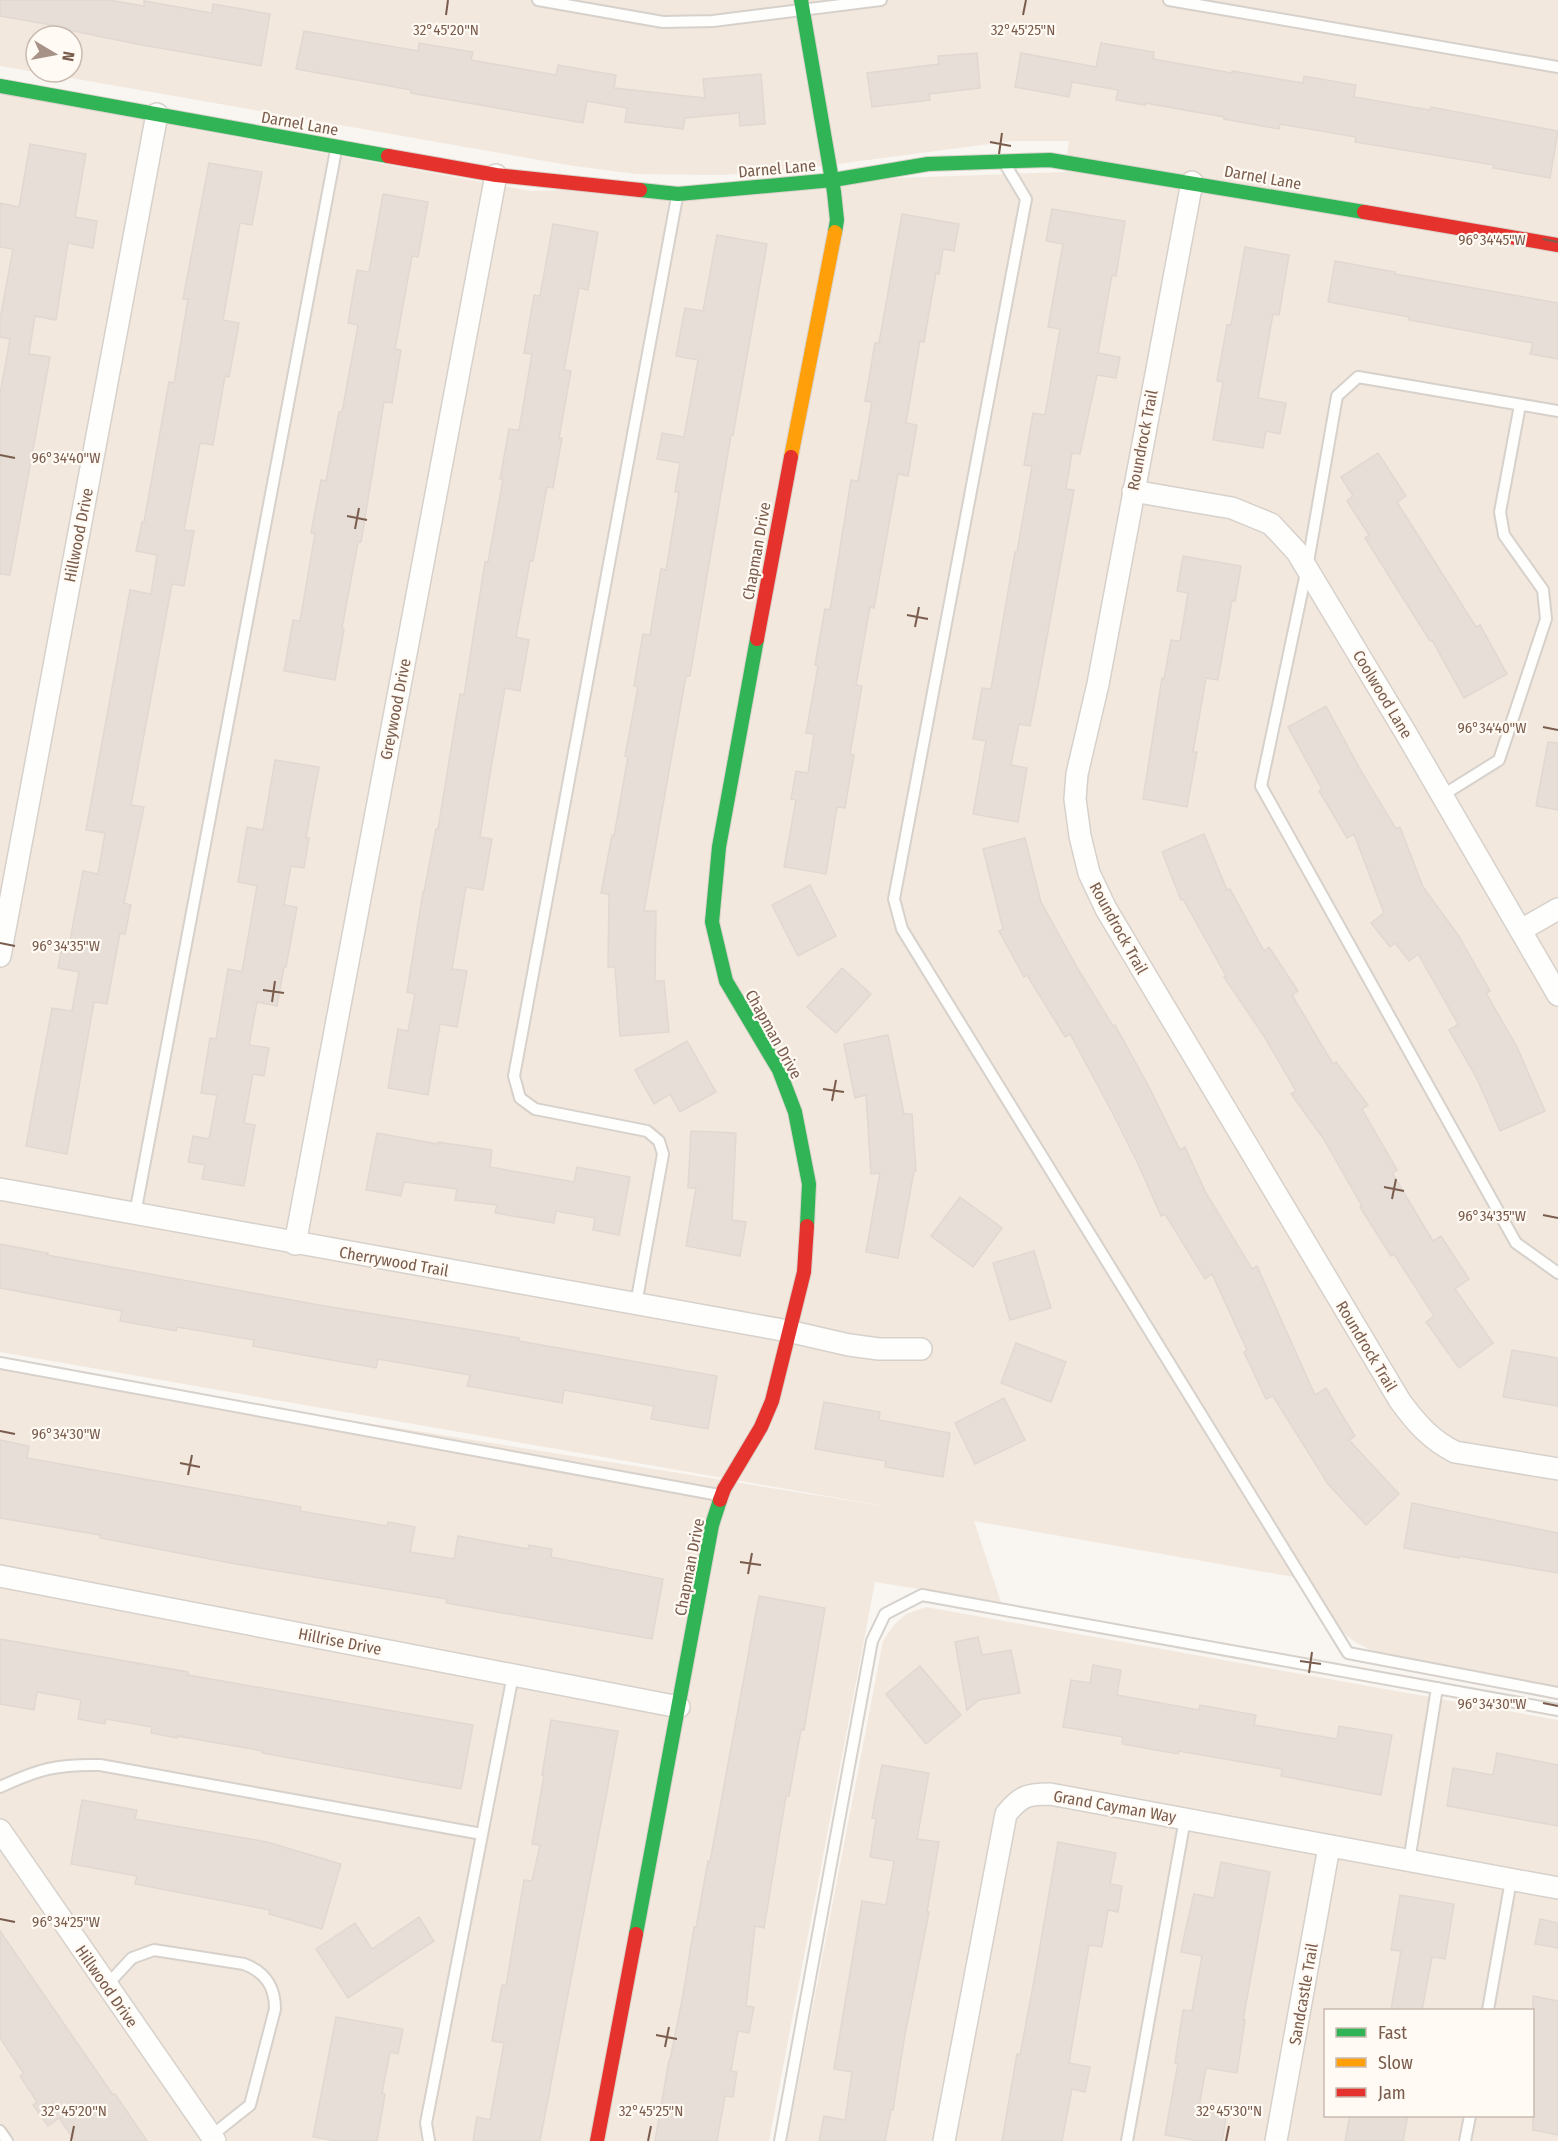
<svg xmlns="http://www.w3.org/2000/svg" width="1558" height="2141" viewBox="0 0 1558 2141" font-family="'Fira Sans Condensed',sans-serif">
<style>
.residential{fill:#f2e8de;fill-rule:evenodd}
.building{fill:#e6ded7;stroke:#e2d8d2;stroke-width:1.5}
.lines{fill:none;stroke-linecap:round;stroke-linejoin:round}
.lane-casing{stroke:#d7d1cb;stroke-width:14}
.street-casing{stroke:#d7d1cb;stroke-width:24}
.fast-casing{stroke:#d9d2cb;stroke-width:16}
.slow-casing{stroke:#d9d2cb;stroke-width:16}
.jam-casing{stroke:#d9d2cb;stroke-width:16}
.lane{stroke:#fefefd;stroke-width:10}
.street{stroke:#fefefd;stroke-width:21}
.fast{stroke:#30b455;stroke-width:14}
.slow{stroke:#ff9f0a;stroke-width:14}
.jam{stroke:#e5322d;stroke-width:14}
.ticks{fill:none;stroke:#7a5c4d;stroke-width:2}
.labels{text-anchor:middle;stroke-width:4.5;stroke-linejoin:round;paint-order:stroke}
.street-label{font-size:16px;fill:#7a5c4d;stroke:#fffaf3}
.ticks-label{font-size:15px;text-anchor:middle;fill:#7a5c4d;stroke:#fffaf3;stroke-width:4.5;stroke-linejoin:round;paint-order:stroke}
</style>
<rect width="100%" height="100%" fill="#f9f5f0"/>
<g class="residential">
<path d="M0,0H1558V1687L1392,1656L1371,1650L1355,1642L1342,1632L1311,1580L974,1521L1001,1602L875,1582L769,2141H0V1364L902,1509L0,1352V94L531,191L1065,172L1069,141H1012L799,169L721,175L636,174L574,166L37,72H72V36H36V72L0,66Z"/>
<path d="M926,1607L1558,1720V2141H787L883,1641L894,1625L906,1614ZM1326,2010H1532V2116H1326Z"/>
</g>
<g class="building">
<path d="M0,0H108L144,6V1L212,13L213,4L270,14L261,66L137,44L68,30V28L0,16Z"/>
<path d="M304,31L418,51L419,43L473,52L471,60L556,75L558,65L616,75L614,88L705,98L703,79L761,74L765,124L740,126L739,113L685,118L683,129L625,122L627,108L587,101L583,123L411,93V90L296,69Z"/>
<path d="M1101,43L1154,52L1153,59L1232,73V71L1303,83L1304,76L1356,85L1354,97L1430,110L1431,107L1558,131L1550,178L1493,168L1494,165L1355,142L1356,137L1280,124L1279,129L1224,119V117L1145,103V105L1116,100L1118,90L1072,82L1069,97L1015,87L1021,53L1096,67Z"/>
<path d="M977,53L980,88L929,94L930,100L872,107L867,73L939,64L938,56Z"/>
<path d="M30,144L86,154L75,217L97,221L93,248L68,243L56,320L35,316L29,354L50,357L10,575L0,574V394L10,339L0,337V320L13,249L0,247V203L19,207Z"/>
<path d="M209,163L262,172L252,225L240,223L223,320L239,323L229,377L225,376L213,445L200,443L184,530L194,531L184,586L172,584L131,805L144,807L124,903L131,905L125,934L120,933L107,1004L94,1002L67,1154L26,1146L52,1008L72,1011L79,972L58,968L63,939L70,940L83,871L98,874L105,833L86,830L130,590L151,594L157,555L136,551L142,522H144L169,382L174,383L188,299H183Z"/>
<path d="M383,194L428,202L418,257L412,256L395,349L401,350L392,403L384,402L361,542H358L342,628L344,629L335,680L284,671L293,620L300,621L315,534L311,533L321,480L326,481L339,412H342L358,325L348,323L357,270L369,272Z"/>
<path d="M1052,209L1125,221L1116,276L1112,275L1098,353L1120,357L1116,378L1097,375L1080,454L1072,453L1066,489L1074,490L1038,686L1030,726L1019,724L1011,765L1027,768L1018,822L973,814L986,741L973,739L982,688L991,689L1015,552H1017L1032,466L1024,465L1033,413L1045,415L1060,329L1048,327L1063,244L1046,241Z"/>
<path d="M902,214L959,224L954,251L943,249L939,274L936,273L924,342L920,341L906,423L917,425L908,476L898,474L874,608L870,607L856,685L862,686L850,754L854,755L845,808L837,807L826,874L784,867L796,800L791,799L796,771L808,773L814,734L806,733L818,666L815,665L825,609L830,610L851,480L858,481L872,402L865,401L875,343H879Z"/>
<path d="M553,224L598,232L588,290L579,288L564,370L571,371L559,438H562L553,488L547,487L533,561H530L516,637L529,640L520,691L505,688L491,768L480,837L492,839L483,890L466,887L452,969L467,971L457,1027L440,1024L428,1095L388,1088L398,1029L408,1031L415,994L407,992L423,892H424L436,829H438L460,694L464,695L485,562H488L503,479H500L509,429L519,430L532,354L524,353L534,295L540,296Z"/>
<path d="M717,235L767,244L733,435H731L690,676H686L644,911H656L655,981H664L669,1032L620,1036L615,967H608L609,894L601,893L612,835L614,836L628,757L625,756L638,687L634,686L643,634L650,635L661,569L666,570L679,492H675L680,463L657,459L662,433L684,437L698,360L676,356L685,308L703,311Z"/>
<path d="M1245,247L1289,255L1279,315L1273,314L1258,398L1286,403L1280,434L1266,431L1263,448L1213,440L1223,382L1217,381L1227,325H1231Z"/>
<path d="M1335,261L1395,272V274L1558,303V359L1530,354L1533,343L1409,320V317L1328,302Z"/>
<path d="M1378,453L1406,496L1397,502L1476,627L1480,625L1507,674L1464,698L1432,640L1430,641L1365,538L1369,535L1347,501L1353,496L1341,477Z"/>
<path d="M1183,556L1241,566L1235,601L1232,600L1218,680L1206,678L1193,752H1197L1187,807L1143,799L1162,678L1164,679L1171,640L1180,641L1188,593L1177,591Z"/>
<path d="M1326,706L1361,771L1396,829L1400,827L1423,887L1458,935L1490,991L1486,993L1517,1047L1545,1111L1500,1131L1477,1079L1449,1030L1458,1024L1418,954L1409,961L1395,943L1390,947L1371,923L1384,913L1354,834L1347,838L1319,791L1322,789L1288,727Z"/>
<path d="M1548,742L1558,743V810L1536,806Z"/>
<path d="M275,760L319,767L306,838H309L304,868L291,866L284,905L297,907L286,967H284L277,1006L257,1002L249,1045L269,1048L264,1076L253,1074L244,1123L255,1125L244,1186L202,1179L205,1165L188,1162L193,1136L209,1139L217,1095L201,1093L210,1038L216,1039L228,969L242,972L257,886L238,882L247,827L263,830Z"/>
<path d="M1204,834L1227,890L1230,889L1264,951L1269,947L1298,991L1292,995L1333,1064L1336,1062L1368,1105L1362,1109L1397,1170L1392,1173L1433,1241L1441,1236L1469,1279L1455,1289L1493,1343L1459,1368L1426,1322L1434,1316L1394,1254L1391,1256L1360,1207L1362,1206L1323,1138L1291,1094L1296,1091L1264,1036L1224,977L1226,976L1183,899L1181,900L1162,852Z"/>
<path d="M1025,838L1041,902L1078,969L1113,1026L1115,1025L1149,1087L1180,1150L1185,1147L1206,1193L1252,1269L1257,1266L1315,1395L1326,1388L1355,1436L1349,1440L1399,1494L1366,1525L1328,1484L1273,1396L1266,1399L1244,1352L1247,1350L1212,1274L1205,1279L1165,1214L1161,1216L1140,1168L1112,1112L1070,1034L1065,1037L1027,975L1024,977L999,931L1003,929L983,849Z"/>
<path d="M810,885L836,936L798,956L772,905Z"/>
<path d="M842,968L871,994L836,1033L807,1007Z"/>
<path d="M888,1035L904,1114H912L916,1171H914L898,1258L866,1252L880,1173L871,1174L866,1095L855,1098L844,1044Z"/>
<path d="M687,1041L716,1092L680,1112L670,1094L654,1104L635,1070Z"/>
<path d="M691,1131L736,1133L732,1220L746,1222L740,1256L686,1246L696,1188H688Z"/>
<path d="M377,1133L438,1144V1142L492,1150L490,1167L574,1182L577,1167L630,1177L619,1235L593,1230L595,1218L556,1211L554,1223L495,1213L497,1205L455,1200L457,1189L404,1182L401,1196L366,1190Z"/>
<path d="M960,1197L1002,1228L973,1267L931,1236Z"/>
<path d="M0,1244L48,1253L47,1255L319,1305L478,1331L519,1338V1341L717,1376L708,1429L651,1419L654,1406L564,1390L562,1403L467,1386L470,1375L378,1359L376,1368L253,1346L254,1340L177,1327L176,1331L120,1321L122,1311L0,1288Z"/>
<path d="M1034,1251L1051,1308L1010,1320L993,1263Z"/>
<path d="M1016,1343L1066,1362L1051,1402L1001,1383Z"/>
<path d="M1512,1350L1558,1358V1406L1503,1397Z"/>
<path d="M1004,1398L1025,1440L975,1464L955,1423Z"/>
<path d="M824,1402L880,1412L879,1420L950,1433L943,1477L885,1467L886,1461L815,1449Z"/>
<path d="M0,1440L29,1446L27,1458L301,1507L300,1511L387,1526L388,1522L415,1527L410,1552L454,1559L458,1536L528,1549L529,1545L552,1549L551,1557L663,1579L652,1639L446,1603L447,1599L236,1564L100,1538V1535L0,1518Z"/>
<path d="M1412,1503L1558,1533V1573L1459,1556V1558L1404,1548Z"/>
<path d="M759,1596L825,1608L804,1730H801L789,1796H786L764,1928L755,1926L746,2006L754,2007L749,2033L738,2031L731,2071L737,2072L733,2097L725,2096L717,2141H655L669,2060H670L683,1995L694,1927L696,1928L708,1861L710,1862Z"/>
<path d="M978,1637L982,1655L1011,1650L1020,1693L979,1700L967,1710L955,1642Z"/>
<path d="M0,1639L188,1672V1675L473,1725L461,1789L262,1753L263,1751L177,1736V1738L151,1733L152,1727L106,1719L105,1724L78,1719L81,1700L37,1692L34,1710L0,1704Z"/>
<path d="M1093,1665L1121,1670L1117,1695L1199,1710L1200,1705L1256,1715L1254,1725L1337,1739L1339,1726L1392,1735L1381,1795L1281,1776L1282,1769L1179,1751L1178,1754L1122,1744L1123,1737L1063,1727L1071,1680L1090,1683Z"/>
<path d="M920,1666L961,1715L926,1744L886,1694Z"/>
<path d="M551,1720L618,1731L608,1786L540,2141H473L477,2117L490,2120L504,2043L492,2041L502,1985L506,1986L524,1880L532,1881L540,1845L532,1844L544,1775H542Z"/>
<path d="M1497,1753L1558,1765V1826L1447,1806L1453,1768L1493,1775Z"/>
<path d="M882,1765L929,1773L917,1839L939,1842L927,1912H929L904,2040L893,2110H891L885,2141H819L824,2116L845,2120L852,2072L834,2069L862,1901L886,1905L894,1861L870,1857L876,1819L872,1818Z"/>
<path d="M82,1800L137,1810L135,1819L267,1842L341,1864L322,1929L269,1914L270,1910L135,1884L137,1876L71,1864Z"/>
<path d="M1058,1842L1116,1853L1110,1884L1122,1886L1118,1912L1108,1910L1102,1947L1089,1945L1069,2063L1090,2067L1085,2092L1072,2089L1062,2141H1002L1017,2054L1020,2055L1034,1981Z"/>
<path d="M1221,1862L1270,1872L1243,2020H1245L1237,2073L1206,2068L1199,2107L1227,2112L1222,2141H1199L1165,2135L1178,2063H1175L1183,2010L1192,2011L1202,1956L1181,1952L1185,1932L1194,1894L1214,1898Z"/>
<path d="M1400,1895L1454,1904L1445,1959L1432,1957L1422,2010H1391L1401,1951L1391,1950Z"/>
<path d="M419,1917L434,1941L348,1998L316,1949L355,1923L372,1949Z"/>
<path d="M1540,1919L1558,1923V1948L1535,1944Z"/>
<path d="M0,1931L113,2095L115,2094L147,2141H75L59,2118L48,2126L33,2105L37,2102L20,2076L24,2074L0,2038Z"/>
<path d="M1533,1996L1558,2001V2135L1533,2130Z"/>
<path d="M336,2017L403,2029L398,2054L390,2052L382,2093L385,2094L377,2141H338L313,2137Z"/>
<path d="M1350,2115H1408L1403,2141H1345Z"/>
</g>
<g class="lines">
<defs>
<g id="lane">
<path d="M538,0L663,22L713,21L881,0"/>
<path d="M1169,0L1558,67"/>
<path d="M1005,164L1026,199L894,899L902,929L1348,1653L1558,1693"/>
<path d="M1558,411L1358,377L1337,396L1307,568L1261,786L1516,1243L1558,1273"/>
<path d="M1443,795L1499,760L1546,619L1543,590L1504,535L1500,512L1520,405"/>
<path d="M135,1214L336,150"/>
<path d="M636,1304L663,1154L659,1141L647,1131L535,1109L520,1098L514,1076L677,197"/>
<path d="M0,1363L719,1495"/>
<path d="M0,1787C39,1769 57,1764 100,1765L482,1834"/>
<path d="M1409,1861L1437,1688"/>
<path d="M107,1985L132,1958L154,1950L244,1964C265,1972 275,1986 275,2009L250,2105L211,2136"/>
<path d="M1488,2010L1511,1880"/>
<path d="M0,2131L7,2141"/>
<path d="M429,2141L426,2123L513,1675"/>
<path d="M780,2141L872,1641L885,1614L922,1595L1558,1710"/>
<path d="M1127,2141L1185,1819"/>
<path d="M1465,2141L1470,2116"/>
</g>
<g id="street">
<path d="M1192,182L1098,684L1077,774L1075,799L1080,836L1089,873L1106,909L1400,1401C1416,1423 1431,1440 1455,1452L1558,1469"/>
<path d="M1133,491L1232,508L1271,524L1297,552L1407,735L1558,995"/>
<path d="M1521,930L1558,909"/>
<path d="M0,956L157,114"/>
<path d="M0,1189L788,1331L849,1345L879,1349H921"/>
<path d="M295,1244L496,175"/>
<path d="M0,1576L679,1707"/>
<path d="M0,1830L215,2141"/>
<path d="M944,2141L1006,1814C1021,1796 1027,1794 1050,1794L1558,1888"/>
<path d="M1276,2141L1329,1847"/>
</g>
<g id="fast">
<path d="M801,0L834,192L837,220L835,232"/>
<path d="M0,86L388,156"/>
<path d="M640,190L678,194L833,180L928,164L1050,160L1364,212"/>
<path d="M757,639L719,847L712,922L726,981L779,1070L795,1112L809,1184L807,1226"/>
<path d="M636,1934L712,1525L720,1500"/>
</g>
<path id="slow" d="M791,457L835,232"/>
<g id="jam">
<path d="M388,156L496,175L640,190"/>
<path d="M1364,212L1558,245"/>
<path d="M757,639L791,457"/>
<path d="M720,1500L724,1489L761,1427L772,1401L804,1272L807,1226"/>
<path d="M597,2141L636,1934"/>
</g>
</defs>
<use href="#lane" class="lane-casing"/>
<use href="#street" class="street-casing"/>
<use href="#fast" class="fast-casing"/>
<use href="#slow" class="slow-casing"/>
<use href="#jam" class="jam-casing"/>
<use href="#lane" class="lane"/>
<use href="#street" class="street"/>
<use href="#fast" class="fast"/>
<use href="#slow" class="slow"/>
<use href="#jam" class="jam"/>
</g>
<path class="ticks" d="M446,15L448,0M1023,15L1026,0M990,142L1011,146M999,154L1002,133M1543,239L1558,242M0,455L15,458M347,516L367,520M355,529L359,508M907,615L928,619M915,627L919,607M1543,727L1558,730M0,943L15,946M263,990L284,993M272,1002L275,981M823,1089L844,1092M832,1101L836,1080M1384,1187L1404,1191M1392,1199L1396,1179M1543,1215L1558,1218M0,1431L15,1434M180,1463L200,1467M188,1475L192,1455M740,1562L761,1565M748,1574L752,1553M1300,1661L1321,1664M1309,1673L1312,1652M1543,1703L1558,1706M0,1919L15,1922M656,2035L677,2039M665,2047L669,2027M71,2141L74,2126M648,2141L651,2126M1226,2141L1229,2126"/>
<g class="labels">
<g class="street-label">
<text transform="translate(300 123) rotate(10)" y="6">Darnel Lane</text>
<text transform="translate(777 168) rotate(-5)" y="6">Darnel Lane</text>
<text transform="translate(1263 177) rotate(10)" y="6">Darnel Lane</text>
<text transform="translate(1142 440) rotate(-79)" y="6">Roundrock Trail</text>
<text transform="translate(78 535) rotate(-79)" y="6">Hillwood Drive</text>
<text transform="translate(756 551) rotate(-80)" y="6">Chapman Drive</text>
<text transform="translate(1383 694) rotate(59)" y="6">Coolwood Lane</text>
<text transform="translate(395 709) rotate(-79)" y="6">Greywood Drive</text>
<text transform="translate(1119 928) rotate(61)" y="6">Roundrock Trail</text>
<text transform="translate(774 1034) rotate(61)" y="6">Chapman Drive</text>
<text transform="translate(394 1261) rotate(10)" y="6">Cherrywood Trail</text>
<text transform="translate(1367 1346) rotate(59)" y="6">Roundrock Trail</text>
<text transform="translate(689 1567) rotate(-79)" y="6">Chapman Drive</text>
<text transform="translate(340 1641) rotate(11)" y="6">Hillrise Drive</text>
<text transform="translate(1115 1806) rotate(10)" y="6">Grand Cayman Way</text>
<text transform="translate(107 1986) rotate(55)" y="6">Hillwood Drive</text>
<text transform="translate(1303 1994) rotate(-80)" y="6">Sandcastle Trail</text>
</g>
</g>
<g class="ticks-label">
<text x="446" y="35">32°45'20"N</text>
<text x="1023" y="35">32°45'25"N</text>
<text x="1492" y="245">96°34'45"W</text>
<text x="66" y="463">96°34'40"W</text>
<text x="1492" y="733">96°34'40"W</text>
<text x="66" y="951">96°34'35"W</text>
<text x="1492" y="1221">96°34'35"W</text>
<text x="66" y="1439">96°34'30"W</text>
<text x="1492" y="1709">96°34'30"W</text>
<text x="66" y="1927">96°34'25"W</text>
<text x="74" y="2116">32°45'20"N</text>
<text x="651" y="2116">32°45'25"N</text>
<text x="1229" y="2116">32°45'30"N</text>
</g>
<rect x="1324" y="2009" width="210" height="108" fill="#fffaf3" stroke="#cabbb1" stroke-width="1.5"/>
<rect x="1336" y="2028" width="30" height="9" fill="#30b455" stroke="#cabbb1" stroke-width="1.5"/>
<text x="1378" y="2039" font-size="18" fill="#7a5c4d">Fast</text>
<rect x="1336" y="2058" width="30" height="9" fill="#ff9f0a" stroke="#cabbb1" stroke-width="1.5"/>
<text x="1378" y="2069" font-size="18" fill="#7a5c4d">Slow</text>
<rect x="1336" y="2088" width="30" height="9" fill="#e5322d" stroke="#cabbb1" stroke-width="1.5"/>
<text x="1378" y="2099" font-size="18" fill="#7a5c4d">Jam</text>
<g transform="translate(54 54) rotate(100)"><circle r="28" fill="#fffaf3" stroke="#cabbb1" stroke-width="1.5"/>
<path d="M0-4.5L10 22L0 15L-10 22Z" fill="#a69286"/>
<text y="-9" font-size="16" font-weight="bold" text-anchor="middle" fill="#7a5c4d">N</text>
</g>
</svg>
